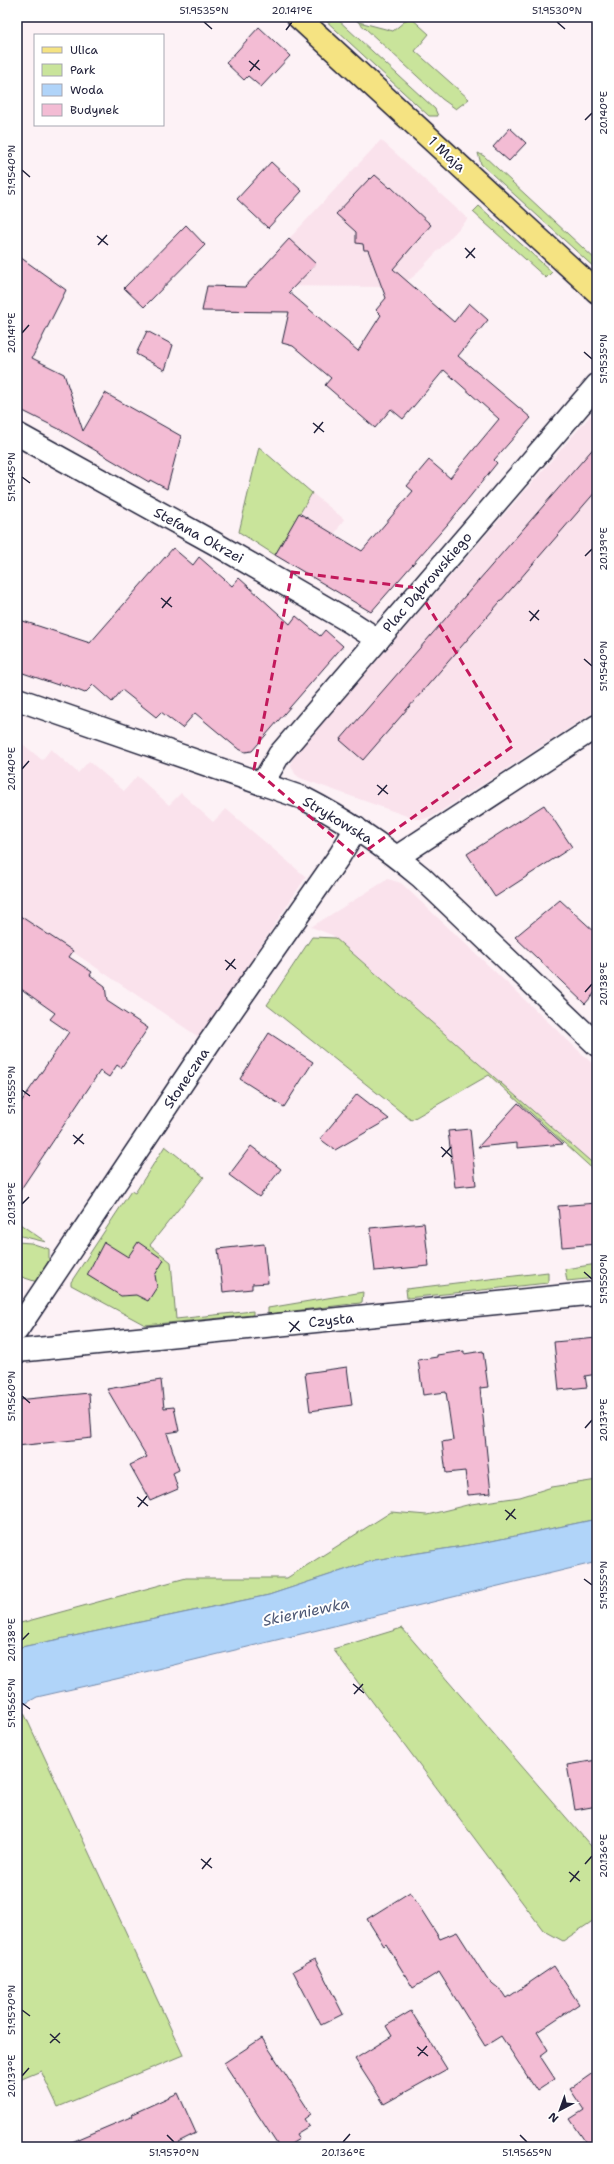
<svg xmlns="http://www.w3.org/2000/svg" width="614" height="2164" viewBox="0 0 614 2164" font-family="'Shantell Sans',sans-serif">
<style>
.built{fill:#fae2ec}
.green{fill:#c9e49b;stroke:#76836b}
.water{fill:#b0d4f9;stroke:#778dad}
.building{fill:#f3bcd4;stroke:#22223b}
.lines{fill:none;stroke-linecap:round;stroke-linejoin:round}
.minor-casing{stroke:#22223b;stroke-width:25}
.major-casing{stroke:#22223b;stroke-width:25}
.minor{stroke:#fff;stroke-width:22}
.major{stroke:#f5e382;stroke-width:22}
.marked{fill:none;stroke:#c2185b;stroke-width:3;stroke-dasharray:8 5;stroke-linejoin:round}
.ticks{fill:none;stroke:#22223b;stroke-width:1.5}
.labels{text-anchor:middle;stroke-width:4;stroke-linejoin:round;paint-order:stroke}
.street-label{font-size:14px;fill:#22223b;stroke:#fff}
.water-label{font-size:15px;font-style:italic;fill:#4d5774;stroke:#fff}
.neatline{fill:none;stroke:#22223b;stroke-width:1.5}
.ticks-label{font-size:10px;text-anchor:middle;fill:#22223b}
</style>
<rect width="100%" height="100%" fill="#fdf2f6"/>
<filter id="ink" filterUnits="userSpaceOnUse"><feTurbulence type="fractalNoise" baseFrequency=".025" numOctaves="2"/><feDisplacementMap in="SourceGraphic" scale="8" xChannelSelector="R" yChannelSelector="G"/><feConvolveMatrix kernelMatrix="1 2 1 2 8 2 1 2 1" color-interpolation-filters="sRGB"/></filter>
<g filter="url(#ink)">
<g class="built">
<path d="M381,140L468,219L413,277L398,287L245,286Z"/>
<path d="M597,408V710L435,815L423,819H415L300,778L295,774L291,765L292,759L297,752Z"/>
<path d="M312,493L344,519L309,576L275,555Z"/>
<path d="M18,740L42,760L51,749L78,773L89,761L124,791L137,776L169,805L181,793L213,822L226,809L306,877L200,1038L17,914Z"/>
<path d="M388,879L401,883L597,1068V1173L332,935L311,927Z"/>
</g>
<g class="green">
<path d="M322,17H335L435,109L438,116H429Z"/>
<path d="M353,17L359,22L393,31L410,17L429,34L415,51L469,99L456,109L442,99Z"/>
<path d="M478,153L484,156L597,261V270L481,164Z"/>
<path d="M479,206L552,272L546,278L473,212Z"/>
<path d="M259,447L312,493L275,555L239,532Z"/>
<path d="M312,937L335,938L597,1167V1173L489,1075L411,1120L267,1005Z"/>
<path d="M165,1146L204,1177L150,1245L171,1262L176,1319L253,1311V1315L145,1325L71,1285V1282L131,1191L135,1193Z"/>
<path d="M17,1222L46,1242L17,1235Z"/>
<path d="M17,1242L31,1243L49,1249V1260L37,1282L22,1277L17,1272Z"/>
<path d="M597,1264V1278L567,1281L565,1269Z"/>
<path d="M548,1272V1283L407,1298L406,1289Z"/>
<path d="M363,1292L362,1302L360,1303L268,1314V1308Z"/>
<path d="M597,1480V1519L482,1543L375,1560L269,1595L17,1648V1624L186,1578H287L391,1512L427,1515L471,1504L520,1497L552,1487Z"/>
<path d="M402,1628L597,1853V1918L563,1941L543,1930L333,1649Z"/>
<path d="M24,1713L183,2055L58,2107L41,2071L17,2081V1714Z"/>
</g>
<path class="water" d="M597,1519V1562L116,1679L37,1697L21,1706L17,1705V1648L269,1595L375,1560L482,1543Z"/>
<g class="building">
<path d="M259,27L290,56L261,87L248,76L244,80L226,63Z"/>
<path d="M510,128L526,143L509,161L493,147Z"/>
<path d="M271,162L302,191L268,228L237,199Z"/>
<path d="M375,175L390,188L391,187L431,225L393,269L454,322L469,303L488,320L458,356L531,418L494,460L497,463L447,525L371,612L275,555L299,513L362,551L413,491L407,486L429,460L450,478L499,419L444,370L403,419L391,409L375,428L325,385L331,378L293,346L282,343L289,312L202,311L207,286L245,287L289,239L316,264L289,292L358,351L381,315L376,310L386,298L368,250H364L363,244L356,243V232L336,214L370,178L371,179Z"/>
<path d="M186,225L205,245L144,307L124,288Z"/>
<path d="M17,255L66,290L32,358L64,374L83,431L105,393L181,436L167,489L150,480L149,482L59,429L17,408Z"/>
<path d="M147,331L173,345L165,370L136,354Z"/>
<path d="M597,444V490L363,760L340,740Z"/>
<path d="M173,548L193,565L199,557L232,586L239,578L290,624L296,616L320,636L325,630L343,646L252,751L245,752L237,748L195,713L182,728L161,712L156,717L122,690L112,702L93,685L85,693L59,683L58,685L17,671V619L90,643Z"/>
<path d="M544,805L572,847L495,897L467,854Z"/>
<path d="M560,900L597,934V990L585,1004L515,937Z"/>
<path d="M17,914L73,951L69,957L92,972L90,975L105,986L107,1001L148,1028L121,1068L117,1065L109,1077L100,1071L17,1195V1108L69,1032L50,1019L55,1013L17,986Z"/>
<path d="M269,1033L313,1062L284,1107L240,1079Z"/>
<path d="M357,1094L389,1119L335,1150L320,1139Z"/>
<path d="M518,1103L532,1116L563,1144L517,1148V1143L478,1147Z"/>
<path d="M470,1129L476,1185L455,1187L448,1131Z"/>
<path d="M251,1146L281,1169L259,1197L229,1175Z"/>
<path d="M597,1203V1244L562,1247L558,1206Z"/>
<path d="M424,1223L429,1266L375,1271L370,1228Z"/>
<path d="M104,1242L128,1257L138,1242L164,1260L155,1275L157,1287L148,1301L136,1295L121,1296L87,1275Z"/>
<path d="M264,1244L268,1283L252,1284V1289L223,1292L218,1249Z"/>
<path d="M597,1338V1374L585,1376L587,1387L559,1390L554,1342Z"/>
<path d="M464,1351V1354L483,1351L488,1387L480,1388L491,1493L468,1495L465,1471L446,1473L442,1442L453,1440L446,1392L423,1395L418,1360L437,1357V1355Z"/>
<path d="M347,1367L352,1405L310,1411L305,1373Z"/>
<path d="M161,1380L164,1408L174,1407L179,1431L167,1433L179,1470L173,1473L178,1489L150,1501L130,1465L147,1457L107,1389Z"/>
<path d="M89,1393L92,1438L17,1446V1400Z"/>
<path d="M597,1760V1806L575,1810L567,1765Z"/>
<path d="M410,1892L440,1939L457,1932L487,1979L503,1992L507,1998L554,1966L579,2004L537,2032L548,2050L540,2056L555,2079L537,2091L501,2036L485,2046L439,1972L413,1988L386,1944L384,1946L367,1919Z"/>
<path d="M315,1959L343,2014L321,2025L293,1971Z"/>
<path d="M411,2011L447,2069L384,2104L355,2059L392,2036L386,2026Z"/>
<path d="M262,2038L311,2114L304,2119L309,2126L296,2134L299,2139L286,2147H279L224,2063Z"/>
<path d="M597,2070V2147H589L570,2119L584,2110L570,2089Z"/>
<path d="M178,2093L196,2133L178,2142L181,2147H60L133,2116L132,2114Z"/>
</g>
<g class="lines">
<defs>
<g id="minor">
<path d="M17,434L214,543L352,623L378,640"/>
<path d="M17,699L303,798C346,820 384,846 421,877L597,1045"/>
<path d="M262,784L279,755L597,385"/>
<path d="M397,857L597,726"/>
<path d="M17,1330L209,1043L340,855L356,828"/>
<path d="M17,1351L597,1293"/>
</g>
<path id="major" d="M298,17L597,292"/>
</defs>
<use href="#minor" class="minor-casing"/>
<use href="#major" class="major-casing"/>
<use href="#minor" class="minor"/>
<use href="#major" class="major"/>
</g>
</g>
<path class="marked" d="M292,572L417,588L513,746L357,857L254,769Z"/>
<path class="ticks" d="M204,22L212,29M557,22L565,29M286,30L292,22M249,61L260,70M250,71L259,60M585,120L592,113M22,170L30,177M97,236L108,245M98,245L107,235M465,248L475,258M466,258L475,248M22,333L29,325M584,352L592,359M313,423L324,432M314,433L323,422M22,477L30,483M585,556L592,549M161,598L172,607M162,608L171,597M529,611L539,620M530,621L539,610M584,659L592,666M22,769L29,761M377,785L388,794M378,795L387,785M225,960L236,969M226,970L235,959M585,992L592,984M22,1090L30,1096M73,1135L84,1144M74,1144L83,1134M441,1147L452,1157M442,1157L451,1147M22,1204L29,1197M584,1272L592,1279M289,1322L300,1331M290,1332L299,1321M22,1396L30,1403M585,1428L592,1420M137,1497L148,1506M138,1507L147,1496M505,1510L516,1519M506,1520L515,1509M584,1579L592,1585M22,1640L29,1633M353,1684L364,1693M354,1694L363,1684M22,1703L30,1709M201,1859L212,1868M585,1864L592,1856M202,1869L211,1858M569,1872L580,1881M570,1882L579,1871M22,2010L30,2016M50,2034L60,2043M50,2043L60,2033M417,2047L428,2056M418,2056L427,2046M22,2076L29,2068M167,2135L174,2142M520,2135L527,2142M343,2142L350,2134"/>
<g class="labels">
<g class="street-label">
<text transform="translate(447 154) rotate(43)" y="5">1 Maja</text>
<text transform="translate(199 535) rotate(29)" y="5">Stefana Okrzei</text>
<text transform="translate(427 582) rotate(-49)" y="5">Plac Dąbrowskiego</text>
<text transform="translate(338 820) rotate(31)" y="5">Strykowska</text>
<text transform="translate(186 1078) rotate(-56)" y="5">Słoneczna</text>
<text transform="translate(331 1320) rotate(-6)" y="5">Czysta</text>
</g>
<g class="water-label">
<text transform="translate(306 1612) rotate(-12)" y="5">Skierniewka</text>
</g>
</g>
<rect width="614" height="2164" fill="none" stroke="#fff" stroke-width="44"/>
<rect x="34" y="34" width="130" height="92" fill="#ffffff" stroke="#a7a7b1"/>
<rect x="42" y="47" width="20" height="6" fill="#f5e382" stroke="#a7a7b1"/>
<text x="70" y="54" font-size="12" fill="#22223b">Ulica</text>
<rect x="42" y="64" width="20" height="12" fill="#c9e49b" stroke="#a7a7b1"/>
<text x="70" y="74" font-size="12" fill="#22223b">Park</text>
<rect x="42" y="84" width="20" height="12" fill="#b0d4f9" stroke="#a7a7b1"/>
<text x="70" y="94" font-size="12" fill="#22223b">Woda</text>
<rect x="42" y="104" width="20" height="12" fill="#f3bcd4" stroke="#a7a7b1"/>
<text x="70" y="114" font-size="12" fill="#22223b">Budynek</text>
<g transform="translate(560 2110) rotate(221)" stroke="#ffffff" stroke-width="3" paint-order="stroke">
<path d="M0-3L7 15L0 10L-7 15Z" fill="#22223b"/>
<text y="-6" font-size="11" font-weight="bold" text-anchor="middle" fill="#22223b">N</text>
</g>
<rect x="22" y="22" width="570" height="2120" class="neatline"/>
<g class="ticks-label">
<text x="204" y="14">51.9535°N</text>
<text x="292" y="14">20.141°E</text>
<text x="557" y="14">51.9530°N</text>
<text transform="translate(603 113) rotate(-90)" y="4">20.140°E</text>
<text transform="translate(11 170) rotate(-90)" y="4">51.9540°N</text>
<text transform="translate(11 333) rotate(-90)" y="4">20.141°E</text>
<text transform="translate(603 359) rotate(-90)" y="4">51.9535°N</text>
<text transform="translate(11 477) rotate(-90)" y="4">51.9545°N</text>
<text transform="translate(603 549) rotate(-90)" y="4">20.139°E</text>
<text transform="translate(603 666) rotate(-90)" y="4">51.9540°N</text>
<text transform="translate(11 769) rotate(-90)" y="4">20.140°E</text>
<text transform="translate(603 984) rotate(-90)" y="4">20.138°E</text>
<text transform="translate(11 1090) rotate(-90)" y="4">51.9555°N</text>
<text transform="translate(11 1204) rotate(-90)" y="4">20.139°E</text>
<text transform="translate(603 1279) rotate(-90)" y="4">51.9550°N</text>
<text transform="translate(11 1396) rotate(-90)" y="4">51.9560°N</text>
<text transform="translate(603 1420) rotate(-90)" y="4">20.137°E</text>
<text transform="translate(603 1585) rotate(-90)" y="4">51.9555°N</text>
<text transform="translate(11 1640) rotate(-90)" y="4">20.138°E</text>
<text transform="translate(11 1703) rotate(-90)" y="4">51.9565°N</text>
<text transform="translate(603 1856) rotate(-90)" y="4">20.136°E</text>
<text transform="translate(11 2010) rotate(-90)" y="4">51.9570°N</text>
<text transform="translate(11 2076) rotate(-90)" y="4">20.137°E</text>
<text x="174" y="2156">51.9570°N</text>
<text x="343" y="2156">20.136°E</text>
<text x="527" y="2156">51.9565°N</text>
</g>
</svg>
